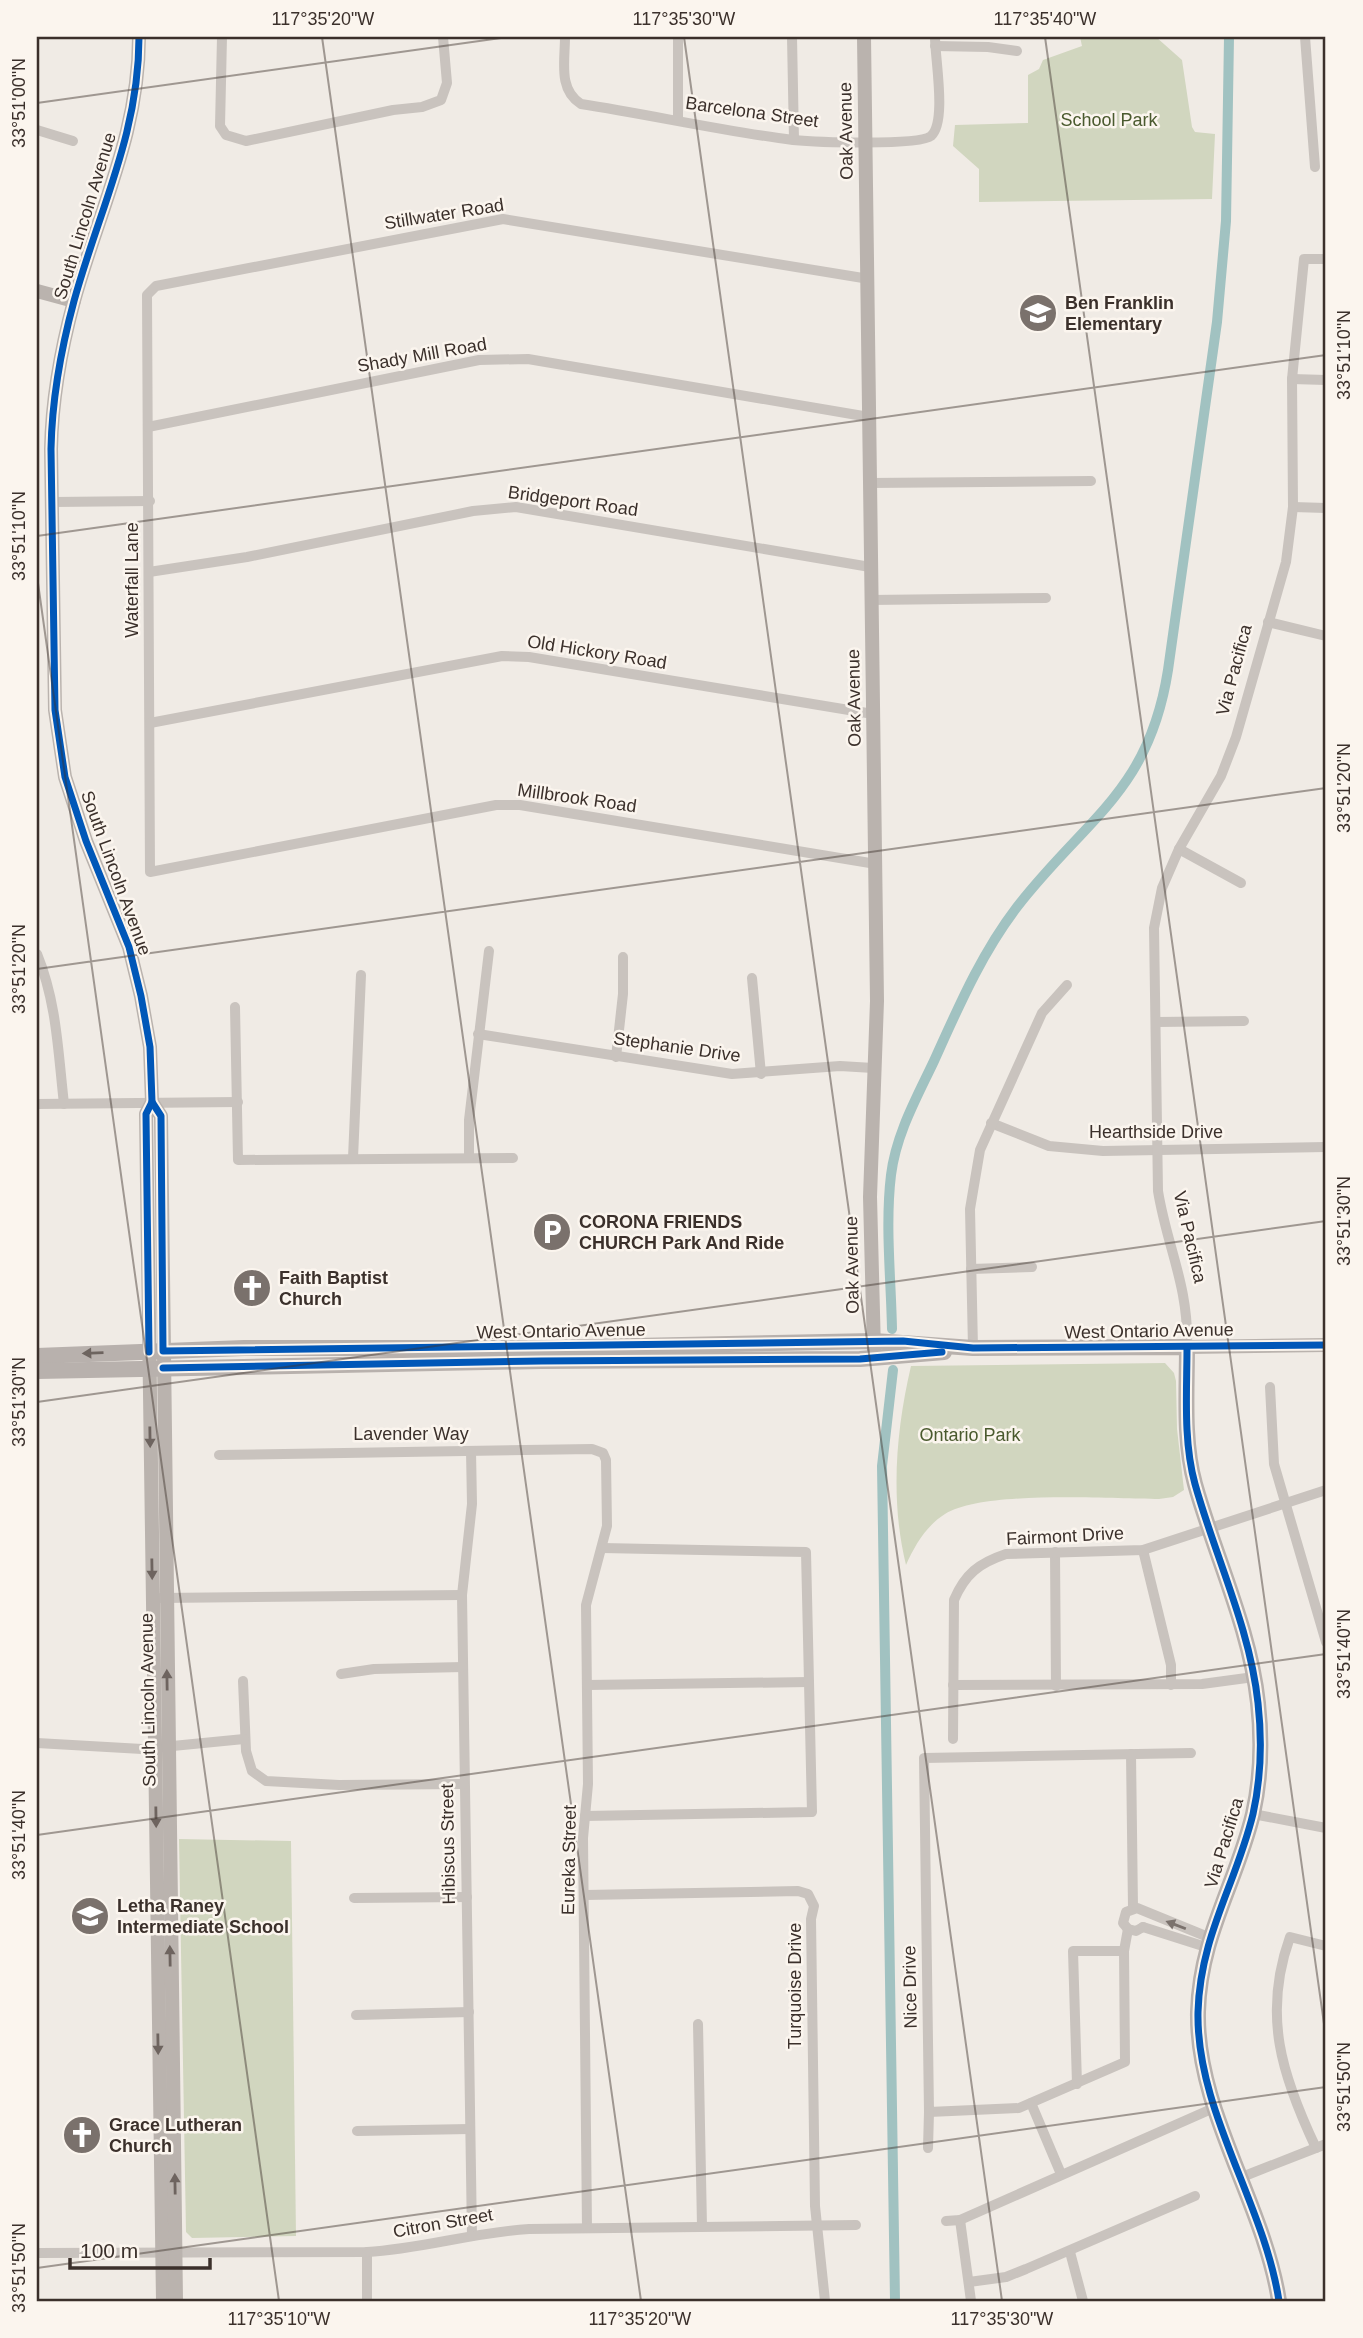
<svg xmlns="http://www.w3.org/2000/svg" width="1363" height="2338" viewBox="0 0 1363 2338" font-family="Helvetica,sans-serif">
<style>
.green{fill:#d1d6bf}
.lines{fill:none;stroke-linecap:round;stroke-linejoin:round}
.canal{stroke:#a1c2c1;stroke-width:10}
.street{stroke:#c9c3be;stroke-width:10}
.secondary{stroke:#bab3ae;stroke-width:14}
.primary{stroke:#b8b1ad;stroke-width:16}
.cycleway-casing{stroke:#fbf5ee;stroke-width:11}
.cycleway{stroke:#0057b8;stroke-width:7}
.oneway{fill:#6d645f}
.oneway2{fill:#6e645f}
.oneway3{fill:#7b726d}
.ticks{fill:none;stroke:#3b302b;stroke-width:2;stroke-opacity:0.45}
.labels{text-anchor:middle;stroke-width:5;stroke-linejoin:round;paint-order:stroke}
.street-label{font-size:18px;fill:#3b302b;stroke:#fbf5ee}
.park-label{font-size:18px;fill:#4a5a2e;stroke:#fbf5ee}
.poi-label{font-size:18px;font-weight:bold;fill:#3b302b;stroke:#fbf5ee;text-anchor:start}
.neatline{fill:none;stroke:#3b302b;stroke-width:2.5}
.ticks-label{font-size:18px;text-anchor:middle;fill:#3b302b}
</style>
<rect width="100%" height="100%" fill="#f0ebe5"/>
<g class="green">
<path d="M1080,37H1156L1182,60L1192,127L1195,132L1215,134L1212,199L979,202V169L953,146L955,125L1028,123V75L1039,69L1043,60L1082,46Z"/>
<path d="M1165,1363L1174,1373L1176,1381L1177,1429L1184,1490L1173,1497L1159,1499C1109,1499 984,1490 945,1514C926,1526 915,1545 906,1565C890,1500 896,1430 911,1366Z"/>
<path d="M179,1839L291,1841L296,2236L192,2238L186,2232Z"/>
</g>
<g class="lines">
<g class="canal">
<path d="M892,1329C891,1278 885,1225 891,1175C896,1134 917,1097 934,1061C958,1008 981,954 1017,907C1086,818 1149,792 1168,670L1217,322L1226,221L1229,37"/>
<path d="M893,1370L882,1466L895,2301"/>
</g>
<g class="street">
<path d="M222,37L220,126L226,135L246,141L393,110L422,107L441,100L447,83L443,37"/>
<path d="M565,37C565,61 558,90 581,104C652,115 722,131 793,140C813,142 919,146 931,136C947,122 935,59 935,37"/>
<path d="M678,37V119"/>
<path d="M792,37L794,140"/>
<path d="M1305,37L1315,167"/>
<path d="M935,46L988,47L1017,51"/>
<path d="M37,130L73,141"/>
<path d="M869,279L503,219L156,286L147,295L150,872L496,805H520L876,864"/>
<path d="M1292,379L1326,380"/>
<path d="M148,427L479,360L528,359L869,417"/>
<path d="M869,483L1091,481"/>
<path d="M54,502L150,501"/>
<path d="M1293,507L1326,508"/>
<path d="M149,572L247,557L473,511L516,507L870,567"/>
<path d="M870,600L1046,598"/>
<path d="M1268,622L1326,636"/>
<path d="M150,723L502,656L529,657L873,714"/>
<path d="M1179,849L1241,883"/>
<path d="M37,954C57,1003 58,1052 64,1104"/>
<path d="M752,978L761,1074"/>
<path d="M235,1007L238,1160L513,1158"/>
<path d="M1157,1022L1244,1021"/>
<path d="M478,1034L732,1074L840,1066L873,1068"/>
<path d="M616,1057L623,994V957"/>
<path d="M37,1104L238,1102"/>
<path d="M991,1123L1049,1146L1103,1151L1326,1147"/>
<path d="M353,1158L361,975"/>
<path d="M469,1158V1120L489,951"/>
<path d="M971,1269L1032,1267"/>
<path d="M1187,1347C1189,1286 1167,1247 1158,1191L1154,928L1162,888L1179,849L1221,776L1236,737L1286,562L1293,507L1292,379L1304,259H1326"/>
<path d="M973,1348L970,1209L980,1150L1042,1013L1067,985"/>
<path d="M1270,1387L1274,1464L1326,1642"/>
<path d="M471,1451L472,1504L462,1595L472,2236"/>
<path d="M219,1455L592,1449L603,1453L606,1460L607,1526L586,1605L588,1784L583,1838L587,2228"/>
<path d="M1143,1550L1171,1665V1685"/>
<path d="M1055,1552L1056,1686"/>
<path d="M160,1598L462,1595"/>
<path d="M341,1674L374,1669L463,1667"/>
<path d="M243,1681L246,1751L252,1771L266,1781L339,1785L464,1784"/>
<path d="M587,1685L809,1682"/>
<path d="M953,1685L1202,1684L1254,1677"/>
<path d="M953,1739L954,1600C965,1574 979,1563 1006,1554L1143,1550L1326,1490"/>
<path d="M37,1743L142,1749L244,1739"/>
<path d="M1131,1754L1133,1908"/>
<path d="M1253,1814L1326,1828"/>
<path d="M585,1816L812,1812L806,1552L602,1548"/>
<path d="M585,1895L798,1891L808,1894L814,1906L811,1919L815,2206L825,2301"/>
<path d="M354,1898L467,1897"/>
<path d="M1143,1927L1136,1931L1128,1929L1123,1923L1126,1912L1137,1908L1208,1937"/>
<path d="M1143,1927L1206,1947"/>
<path d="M1128,1929L1124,1951L1125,2062L1019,2108L929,2112L924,1758L1191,1753"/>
<path d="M356,2015L469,2012"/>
<path d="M698,2024L702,2226"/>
<path d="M1077,2084L1073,1951H1124"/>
<path d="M1031,2103L1061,2174"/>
<path d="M357,2131L470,2129"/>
<path d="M928,2148L929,2112"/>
<path d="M1316,2148C1282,2076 1262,2015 1290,1937L1326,1946"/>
<path d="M1242,2177L1326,2144"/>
<path d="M960,2220L971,2301"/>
<path d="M946,2221L960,2220L1216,2107"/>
<path d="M367,2252V2301"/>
<path d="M1070,2252L1083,2301"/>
<path d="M37,2253L367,2252C422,2249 474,2232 529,2229L856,2225"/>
<path d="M969,2282L1006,2277L1026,2269L1195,2196"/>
</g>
<g class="secondary">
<path d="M139,37C139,134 99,210 74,301C61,349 52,400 51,449L55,710L65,777L86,841L129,947L141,996L150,1047L152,1102L146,1114L163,2301"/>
<path d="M864,37L877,1001L870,1197L874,1351"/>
<path d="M37,291L74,301"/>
<path d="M152,1102L161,1116L176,2301"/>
<path d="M1187,1347L1326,1345"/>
</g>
<g class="primary">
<path d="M37,1356L244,1348H540L874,1341L973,1348L1187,1347C1187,1391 1183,1441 1195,1484C1215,1556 1250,1628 1258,1703C1262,1739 1261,1778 1253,1814C1236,1884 1200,1936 1198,2012C1196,2111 1264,2203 1279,2301"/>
<path d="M37,1371L541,1361L860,1359L944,1352"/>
</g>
<defs>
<g id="cycleway">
<path d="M139,37C139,134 99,210 74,301C61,349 52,400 51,449L55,710L65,777L86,841L129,947L141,996L150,1047L152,1102L146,1114L149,1352"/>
<path d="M152,1102L161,1116L163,1351L903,1341L973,1348L1326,1345"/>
<path d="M1187,1347C1187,1391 1183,1441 1195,1484C1215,1556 1250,1628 1258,1703C1262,1739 1261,1778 1253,1814C1236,1884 1200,1936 1198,2012C1196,2111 1264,2203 1279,2301"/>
<path d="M163,1368L541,1361L860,1359L942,1352"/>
</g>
</defs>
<use href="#cycleway" class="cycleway-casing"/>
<use href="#cycleway" class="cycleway"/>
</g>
<defs><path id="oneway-solid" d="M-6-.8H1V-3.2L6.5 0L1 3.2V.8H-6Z" transform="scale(1.75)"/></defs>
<use class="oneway" href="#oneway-solid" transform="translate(93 1353) rotate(178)"/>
<g class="oneway2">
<use href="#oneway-solid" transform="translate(150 1437) rotate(89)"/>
<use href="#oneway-solid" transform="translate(152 1569) rotate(89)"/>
<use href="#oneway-solid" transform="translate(167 1680) rotate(-91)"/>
<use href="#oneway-solid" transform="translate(156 1817) rotate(89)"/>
<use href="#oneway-solid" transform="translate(170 1956) rotate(-91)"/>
<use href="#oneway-solid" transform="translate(158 2044) rotate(89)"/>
<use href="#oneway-solid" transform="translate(175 2184) rotate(-91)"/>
</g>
<use class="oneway3" href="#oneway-solid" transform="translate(1176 1925) rotate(-159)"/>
<path class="ticks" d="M322,37L641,2301M684,37L1002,2301M1045,37L1326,2038M37,103L508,37M37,536L1326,355M37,576L279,2301M37,969L1326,788M37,1402L1326,1221M37,1835L1326,1654M37,2268L1326,2087"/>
<defs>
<symbol id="school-disc" viewBox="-11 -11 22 22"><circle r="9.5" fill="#7a716c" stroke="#fbf5ee"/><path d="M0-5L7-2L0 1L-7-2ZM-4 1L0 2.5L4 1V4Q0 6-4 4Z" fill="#fff"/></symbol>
<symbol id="parking-disc" viewBox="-11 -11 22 22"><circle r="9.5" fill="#7a716c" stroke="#fbf5ee"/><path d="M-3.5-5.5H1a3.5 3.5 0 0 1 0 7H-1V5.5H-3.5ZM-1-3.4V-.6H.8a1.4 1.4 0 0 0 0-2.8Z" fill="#fff"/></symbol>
<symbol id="church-disc" viewBox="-11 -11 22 22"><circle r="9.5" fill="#7a716c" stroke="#fbf5ee"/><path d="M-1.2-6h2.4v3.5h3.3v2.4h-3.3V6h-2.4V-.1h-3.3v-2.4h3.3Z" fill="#fff"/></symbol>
</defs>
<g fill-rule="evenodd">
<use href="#school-disc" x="1016" y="291" width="44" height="44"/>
<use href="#parking-disc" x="530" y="1210" width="44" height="44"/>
<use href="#church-disc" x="230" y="1266" width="44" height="44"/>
<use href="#school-disc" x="68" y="1894" width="44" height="44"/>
<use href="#church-disc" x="60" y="2113" width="44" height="44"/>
</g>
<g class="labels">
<g class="street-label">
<text transform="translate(752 112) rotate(8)" y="6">Barcelona Street</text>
<text transform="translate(846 131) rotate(-91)" y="6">Oak Avenue</text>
<text transform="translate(444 214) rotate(-9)" y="6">Stillwater Road</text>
<text transform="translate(85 216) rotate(-73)" y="6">South Lincoln Avenue</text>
<text transform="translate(422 355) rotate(-10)" y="6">Shady Mill Road</text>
<text transform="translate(573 501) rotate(8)" y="6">Bridgeport Road</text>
<text transform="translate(132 580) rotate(-90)" y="6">Waterfall Lane</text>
<text transform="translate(597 652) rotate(9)" y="6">Old Hickory Road</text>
<text transform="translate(1234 670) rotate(-75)" y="6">Via Pacifica</text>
<text transform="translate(854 698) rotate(-91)" y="6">Oak Avenue</text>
<text transform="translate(577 798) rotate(8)" y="6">Millbrook Road</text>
<text transform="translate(116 873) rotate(70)" y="6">South Lincoln Avenue</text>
<text transform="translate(677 1047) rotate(8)" y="6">Stephanie Drive</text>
<text x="1156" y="1138">Hearthside Drive</text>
<text transform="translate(1190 1237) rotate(77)" y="6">Via Pacifica</text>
<text transform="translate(852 1265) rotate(-91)" y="6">Oak Avenue</text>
<text transform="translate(561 1331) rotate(-1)" y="6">West Ontario Avenue</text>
<text transform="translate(1149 1331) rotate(-1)" y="6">West Ontario Avenue</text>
<text x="411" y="1440">Lavender Way</text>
<text transform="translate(1065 1536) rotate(-3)" y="6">Fairmont Drive</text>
<text transform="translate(148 1700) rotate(-91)" y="6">South Lincoln Avenue</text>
<text transform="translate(1224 1843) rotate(-73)" y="6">Via Pacifica</text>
<text transform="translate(448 1844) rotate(-91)" y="6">Hibiscus Street</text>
<text transform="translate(569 1860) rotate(-89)" y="6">Eureka Street</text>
<text transform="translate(795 1986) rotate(-90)" y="6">Turquoise Drive</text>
<text transform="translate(910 1987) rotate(-91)" y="6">Nice Drive</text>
<text transform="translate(443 2223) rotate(-10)" y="6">Citron Street</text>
</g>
<g class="park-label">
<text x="1109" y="126">School Park</text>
<text x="970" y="1441">Ontario Park</text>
</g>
<g class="poi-label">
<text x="1065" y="309">Ben Franklin<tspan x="1065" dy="21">Elementary</tspan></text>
<text x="579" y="1228">CORONA FRIENDS<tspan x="579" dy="21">CHURCH Park And Ride</tspan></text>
<text x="279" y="1284">Faith Baptist<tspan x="279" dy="21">Church</tspan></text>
<text x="117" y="1912">Letha Raney<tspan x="117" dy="21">Intermediate School</tspan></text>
<text x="109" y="2131">Grace Lutheran<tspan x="109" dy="21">Church</tspan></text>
</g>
</g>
<rect width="1363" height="2338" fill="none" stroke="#fbf5ee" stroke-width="77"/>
<path d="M70 2258v10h140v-10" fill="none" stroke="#3b302b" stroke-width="3.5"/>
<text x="80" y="2258" font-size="21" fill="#3b302b" stroke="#fbf5ee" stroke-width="5" paint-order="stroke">100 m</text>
<rect x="38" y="38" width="1286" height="2262" class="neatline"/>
<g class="ticks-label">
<text x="323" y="25">117°35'20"W</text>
<text x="684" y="25">117°35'30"W</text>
<text x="1045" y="25">117°35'40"W</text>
<text transform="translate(19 103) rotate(-90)" y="6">33°51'00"N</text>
<text transform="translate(1344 355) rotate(-90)" y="6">33°51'10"N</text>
<text transform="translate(19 536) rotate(-90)" y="6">33°51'10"N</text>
<text transform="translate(1344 788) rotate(-90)" y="6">33°51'20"N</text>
<text transform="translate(19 969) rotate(-90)" y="6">33°51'20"N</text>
<text transform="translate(1344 1221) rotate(-90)" y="6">33°51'30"N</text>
<text transform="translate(19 1402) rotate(-90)" y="6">33°51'30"N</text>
<text transform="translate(1344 1654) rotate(-90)" y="6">33°51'40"N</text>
<text transform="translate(19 1835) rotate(-90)" y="6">33°51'40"N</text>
<text transform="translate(1344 2087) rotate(-90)" y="6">33°51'50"N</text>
<text transform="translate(19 2268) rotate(-90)" y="6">33°51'50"N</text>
<text x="279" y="2325">117°35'10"W</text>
<text x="640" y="2325">117°35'20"W</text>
<text x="1002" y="2325">117°35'30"W</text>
</g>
</svg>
